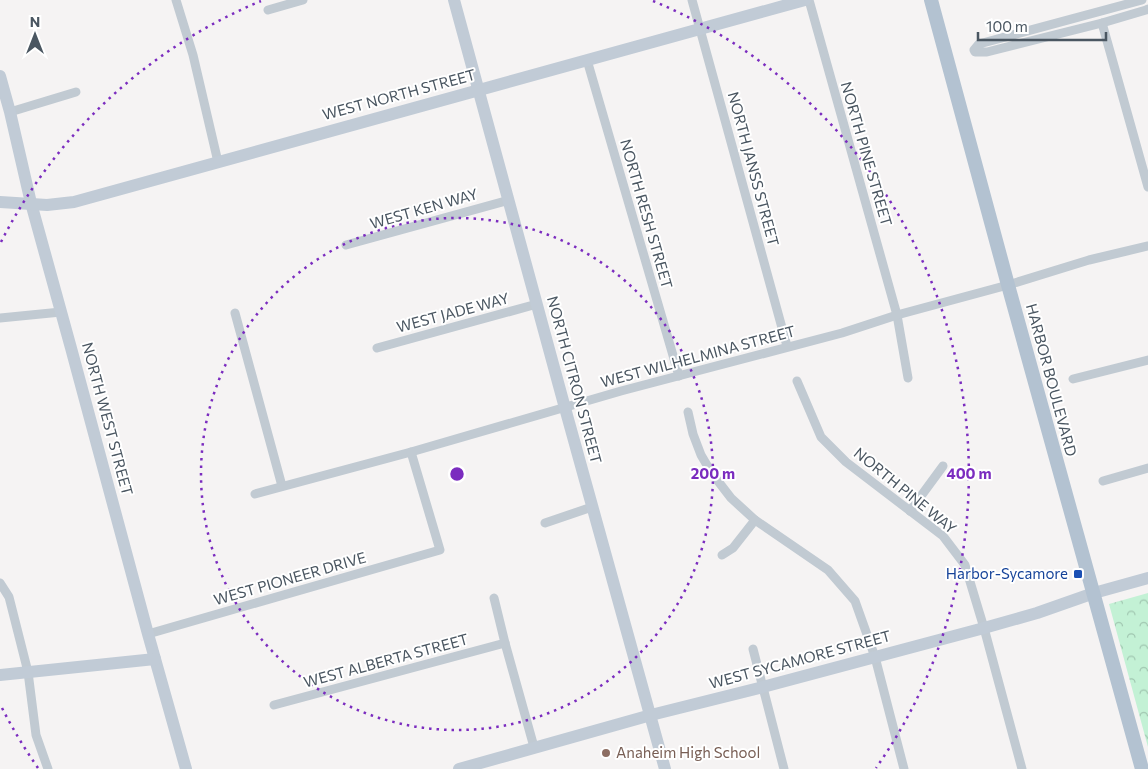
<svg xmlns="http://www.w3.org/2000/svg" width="1148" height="769" viewBox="0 0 1148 769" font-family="Commissioner,sans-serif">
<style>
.park{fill:url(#park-crowns)}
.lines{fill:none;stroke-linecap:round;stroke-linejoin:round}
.street{stroke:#c1cad2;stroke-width:9}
.secondary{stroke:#c1cbd6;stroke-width:12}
.primary{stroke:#b3c2d1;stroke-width:14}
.ring{fill:none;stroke:#7b2cbf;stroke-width:2.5;stroke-dasharray:2.5 5}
.transit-dot{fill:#1a4fb4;stroke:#fff;stroke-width:2}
.education-dot{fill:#8d6e63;stroke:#fff;stroke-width:2}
.labels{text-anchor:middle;stroke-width:4;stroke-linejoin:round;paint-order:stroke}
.street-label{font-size:15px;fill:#4a5661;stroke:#fff}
.transit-label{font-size:15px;fill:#164399;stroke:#fff;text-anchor:end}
.education-label{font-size:15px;fill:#785e54;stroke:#fff;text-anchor:start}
.centre{fill:#7b2cbf;stroke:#fff;stroke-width:2.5}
.ring-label{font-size:15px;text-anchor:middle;font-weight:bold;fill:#7b2cbf;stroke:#fff;stroke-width:4;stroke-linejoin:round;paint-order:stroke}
</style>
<defs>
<pattern id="park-crowns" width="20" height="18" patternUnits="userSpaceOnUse" patternTransform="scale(1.25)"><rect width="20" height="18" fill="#c3f1d5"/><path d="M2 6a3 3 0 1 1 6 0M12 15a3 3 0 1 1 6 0" fill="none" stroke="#a0c6b0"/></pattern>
</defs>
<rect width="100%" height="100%" fill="#f5f3f3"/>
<path class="park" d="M1148,593V747L1109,604Z"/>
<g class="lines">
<g class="street">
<path d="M176,0L193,55L218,162"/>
<path d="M692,0L787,346"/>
<path d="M809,0L897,315L908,378"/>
<path d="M1142,0L979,44L974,50L975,52H987L1102,23L1146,10L1148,9"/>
<path d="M268,10L303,0"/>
<path d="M1102,23L1148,187"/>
<path d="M587,60L679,376"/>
<path d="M10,112L76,92"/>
<path d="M346,245L509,200"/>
<path d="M235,313L282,486"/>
<path d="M0,318L61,312"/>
<path d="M377,348L537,304"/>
<path d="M1073,379L1148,360"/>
<path d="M797,381L821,437L846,462L943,536L965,565L984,628L1022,769"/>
<path d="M688,412L693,434L701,455L711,472L731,498L755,520L828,570L855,601L875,657L904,769"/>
<path d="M1103,481L1148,468"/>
<path d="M255,494L411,452L621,391L842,333L897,315L1008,285L1089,260L1148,246"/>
<path d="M910,511L943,466"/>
<path d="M545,523L592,507"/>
<path d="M722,555L733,548L755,520"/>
<path d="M0,583L9,597L28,672L36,735L48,769"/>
<path d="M494,598L505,643L534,747"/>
<path d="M148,634L440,550L411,452"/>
<path d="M753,649L784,769"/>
<path d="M274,705L505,643"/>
</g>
<g class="secondary">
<path d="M454,0L565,408L665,769"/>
<path d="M0,76L10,112L31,203L71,348L148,634L186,769"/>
<path d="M0,202L47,205L74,202L805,0"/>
<path d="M0,675L155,659"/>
<path d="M459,769L651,715L763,687L984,628L1037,613L1094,593L1148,578"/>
</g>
<path class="primary" d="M931,0L1008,285L1142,769"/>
</g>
<g class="ring">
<circle cx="457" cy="474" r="256"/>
<path d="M38 768A512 512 0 0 1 1 706M1 242A512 512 0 0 1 261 1M653 1A512 512 0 0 1 876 768"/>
</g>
<rect class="transit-dot" x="1073" y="569" width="10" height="10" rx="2.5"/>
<circle class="education-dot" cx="606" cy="753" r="5"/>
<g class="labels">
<g class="street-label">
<text transform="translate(399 95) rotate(-15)" y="5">WEST NORTH STREET</text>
<text transform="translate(866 154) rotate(74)" y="5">NORTH PINE STREET</text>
<text transform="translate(753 169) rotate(75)" y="5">NORTH JANSS STREET</text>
<text transform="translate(424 209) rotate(-16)" y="5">WEST KEN WAY</text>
<text transform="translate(646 214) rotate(74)" y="5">NORTH RESH STREET</text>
<text transform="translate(453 313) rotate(-15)" y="5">WEST JADE WAY</text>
<text transform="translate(698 357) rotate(-15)" y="5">WEST WILHELMINA STREET</text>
<text transform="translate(574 380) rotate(75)" y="5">NORTH CITRON STREET</text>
<text transform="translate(1051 380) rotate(75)" y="5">HARBOR BOULEVARD</text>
<text transform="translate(107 419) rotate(75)" y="5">NORTH WEST STREET</text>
<text transform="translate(905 491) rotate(39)" y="5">NORTH PINE WAY</text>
<text transform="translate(290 579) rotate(-16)" y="5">WEST PIONEER DRIVE</text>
<text transform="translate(800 660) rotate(-15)" y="5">WEST SYCAMORE STREET</text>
<text transform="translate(386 661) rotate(-15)" y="5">WEST ALBERTA STREET</text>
</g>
<g class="transit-label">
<text x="1068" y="579">Harbor-Sycamore</text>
</g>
<g class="education-label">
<text x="616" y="758">Anaheim High School</text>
</g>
</g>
<circle cx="457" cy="474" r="8" class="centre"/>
<g class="ring-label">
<text x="713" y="479">200 m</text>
<text x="969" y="479">400 m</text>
</g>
<g transform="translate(35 35)" stroke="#ffffff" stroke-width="4" paint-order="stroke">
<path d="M0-4L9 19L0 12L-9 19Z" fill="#4a5661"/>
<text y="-8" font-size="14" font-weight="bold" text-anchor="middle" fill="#4a5661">N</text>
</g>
<path d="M978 32v8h128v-8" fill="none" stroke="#4a5661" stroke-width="2.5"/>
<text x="986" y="32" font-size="15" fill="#4a5661" stroke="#ffffff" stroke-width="4" paint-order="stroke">100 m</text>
</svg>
